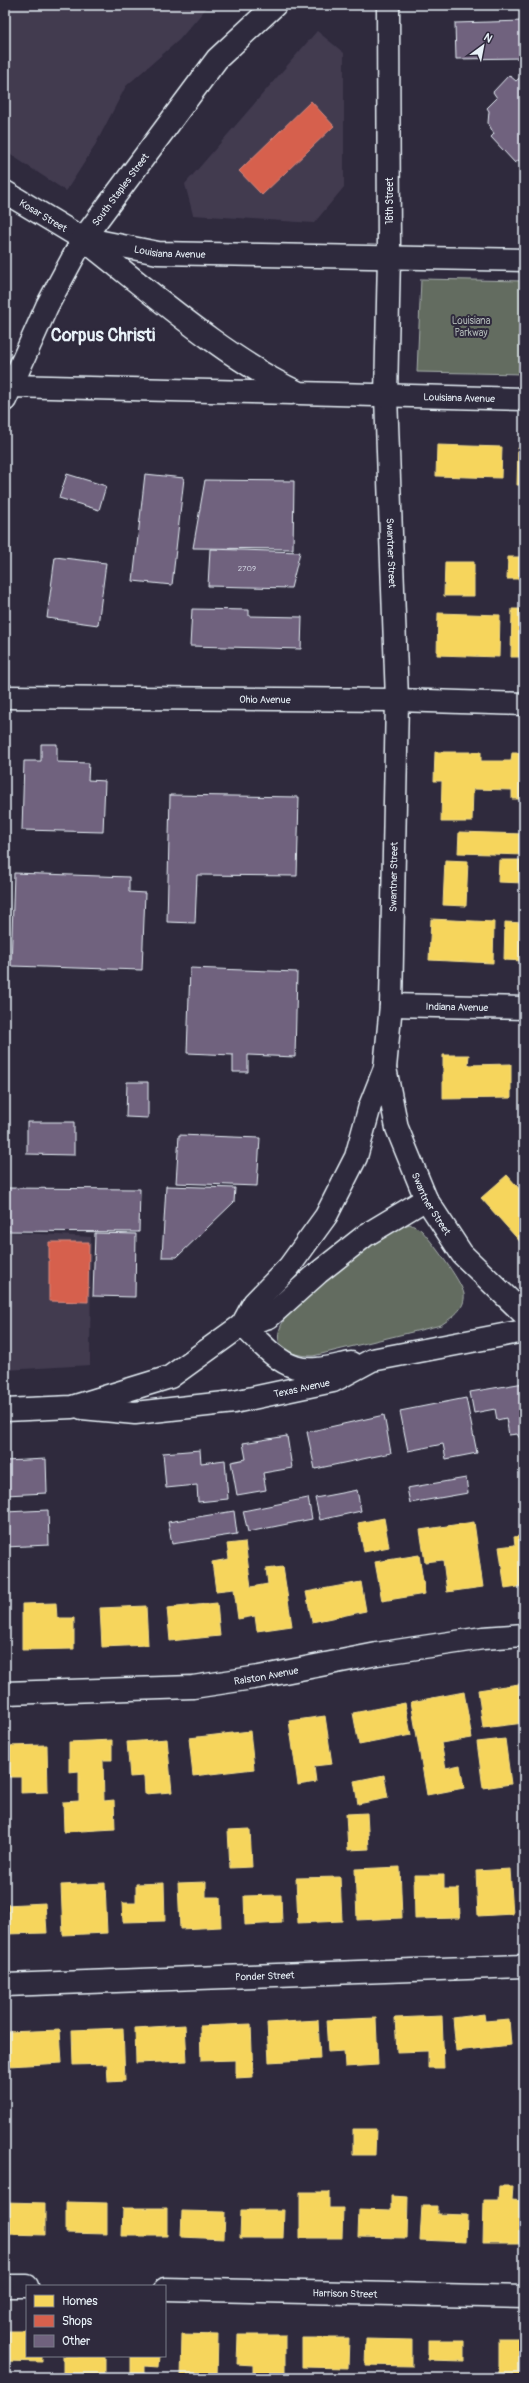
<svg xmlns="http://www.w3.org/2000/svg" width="529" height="2383" viewBox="0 0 529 2383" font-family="Pangolin,sans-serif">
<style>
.built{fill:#423b50}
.green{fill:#646c60;stroke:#a6aeac}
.homes{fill:#f6d55c;stroke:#f2dd8b}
.shops{fill:#d6604d;stroke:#db8c80}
.building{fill:#70627e;stroke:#e8f1f8}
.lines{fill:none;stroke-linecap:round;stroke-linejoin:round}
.minor-casing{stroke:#e8f1f8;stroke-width:25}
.major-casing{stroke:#e8f1f8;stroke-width:25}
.minor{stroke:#2f2a3d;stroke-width:22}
.major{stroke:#2f2a3d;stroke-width:22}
.labels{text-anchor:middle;stroke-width:4;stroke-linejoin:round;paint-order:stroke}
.number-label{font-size:8px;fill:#cacdda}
.street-label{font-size:10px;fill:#e8f1f8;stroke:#2f2a3d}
.park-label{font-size:10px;fill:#adb5b4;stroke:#2f2a3d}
.town-label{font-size:18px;font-weight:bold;fill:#e8f1f8;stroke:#2f2a3d}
</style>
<rect width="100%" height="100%" fill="#2f2a3d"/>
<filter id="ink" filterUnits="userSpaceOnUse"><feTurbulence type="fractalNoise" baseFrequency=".025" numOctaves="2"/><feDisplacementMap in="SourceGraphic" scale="8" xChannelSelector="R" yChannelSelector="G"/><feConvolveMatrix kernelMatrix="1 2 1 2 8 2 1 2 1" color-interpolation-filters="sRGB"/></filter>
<g filter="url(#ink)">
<g class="built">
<path d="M5,5H209L179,40L126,86L93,149L66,191L5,151Z"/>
<path d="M317,31L344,53V187L314,223L193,215L185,184Z"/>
<path d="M5,1232L91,1237L90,1365L5,1370Z"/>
</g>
<g class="green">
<path d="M421,279L524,281V374L417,372Z"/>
<path d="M410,1224C413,1226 418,1228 421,1230C430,1239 462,1282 464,1294C466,1309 451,1318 441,1325L313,1356C289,1356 268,1347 284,1320C318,1288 365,1237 410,1224Z"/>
</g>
<g class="homes">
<path d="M437,445L502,447L501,478L436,476Z"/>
<path d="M518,448H524V485H517Z"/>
<path d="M508,557H524V579H507Z"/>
<path d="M445,562H474V596H444Z"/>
<path d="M512,609H524V657H511Z"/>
<path d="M438,613L500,615L499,657L437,655Z"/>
<path d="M435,752H481V761H511L512,753H524V799H512V790L473,789L472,822H441L442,781H434Z"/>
<path d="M459,832L524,834V855L458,853Z"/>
<path d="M445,860L468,861L466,906L443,905Z"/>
<path d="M499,860H524V883L498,882Z"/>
<path d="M431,919L494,922L493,963L429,960Z"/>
<path d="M505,922L524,923V961L504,960Z"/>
<path d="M443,1055H469L468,1065L511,1064V1098L443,1099Z"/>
<rect x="522" y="1061" width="2" height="45"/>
<path d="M507,1175L524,1194V1246L481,1198Z"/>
<path d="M384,1518L389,1547L364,1552L358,1523Z"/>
<path d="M474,1522L483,1587L447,1592L443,1560L425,1562L420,1530Z"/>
<path d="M524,1535V1586L505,1589L499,1547L515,1545L514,1537Z"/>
<path d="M245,1542L251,1587L268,1584L266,1569L283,1567L292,1626L257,1631L255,1616L238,1619L234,1589L216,1591L212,1562L229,1559L227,1544Z"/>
<path d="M419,1555L425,1594L382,1601L375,1562Z"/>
<rect x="5" y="1563" width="2" height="29"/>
<path d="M361,1582L366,1611L312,1622L306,1592Z"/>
<path d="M56,1603L57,1618H74V1649L22,1650V1604Z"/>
<path d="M217,1603L220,1636L170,1641L167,1608Z"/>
<path d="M146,1606L148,1645L102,1647L100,1608Z"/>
<path d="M519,1684L524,1723L483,1728L478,1690Z"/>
<path d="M464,1692L472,1738L441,1743L446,1768L460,1765L464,1788L427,1795L411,1702Z"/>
<path d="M405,1703L411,1735L359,1745L353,1713Z"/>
<path d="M325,1716L332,1764L314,1766L316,1782L298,1785L289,1721Z"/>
<path d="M250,1731L254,1769L193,1776L189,1738Z"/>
<path d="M167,1739L172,1792L145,1794L144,1776L130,1777L127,1742Z"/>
<path d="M505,1739L511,1784L483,1788L477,1742Z"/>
<path d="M112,1740V1760H103L104,1801L114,1800L115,1829L64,1832L63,1802L79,1801V1771L69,1772V1742Z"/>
<path d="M47,1745L48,1792L21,1793V1777H7V1746Z"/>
<path d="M384,1775L388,1798L358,1804L354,1781Z"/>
<path d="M367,1813L369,1849L348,1850L346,1814Z"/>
<path d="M250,1829L252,1867L230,1868L228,1830Z"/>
<path d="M400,1867L402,1918L357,1920L355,1869Z"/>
<path d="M510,1869L513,1914L478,1916L476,1871Z"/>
<path d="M414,1875H444V1889H459L460,1918L415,1919Z"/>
<path d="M340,1877L342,1921L298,1923L296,1878Z"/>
<path d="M206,1882V1897H220L221,1927L180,1929L178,1883Z"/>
<path d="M105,1883L107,1933L63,1935L61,1885Z"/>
<path d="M164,1883L165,1921L123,1922L122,1903H136V1884Z"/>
<path d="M281,1895L282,1923L245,1925L244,1896Z"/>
<path d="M45,1903L47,1933L5,1934V1905Z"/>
<path d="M484,2014L485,2021L509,2019L511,2045L456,2051L453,2018Z"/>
<path d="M442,2016L444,2068H428V2051L397,2052L395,2018Z"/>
<path d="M376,2018L378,2065L345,2067L344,2051L328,2052L326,2020Z"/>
<path d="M318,2020L320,2059L269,2062L267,2023Z"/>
<path d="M251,2024L253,2077L236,2078V2060L201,2061L200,2026Z"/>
<path d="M185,2025L187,2061L136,2063L135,2028Z"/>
<path d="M123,2028L125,2081L108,2082L107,2064L73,2065L72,2030Z"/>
<path d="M60,2030L62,2063L9,2066L7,2032Z"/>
<path d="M353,2129H376L375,2155H353Z"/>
<path d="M499,2186H513L512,2200L524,2201V2243H483L484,2200H498Z"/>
<path d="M300,2192H329V2208H343L342,2238H300Z"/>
<path d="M391,2196L408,2197L407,2238L358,2237L359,2209L391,2210Z"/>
<path d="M5,2202L45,2203V2235L5,2234Z"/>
<path d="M66,2202L107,2203V2234L66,2233Z"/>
<path d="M422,2206H437V2214L467,2215L466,2242L420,2240Z"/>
<path d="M123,2208H167V2236H122Z"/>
<path d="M241,2210H284L283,2238H240Z"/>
<path d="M182,2211L225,2212L224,2239L181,2237Z"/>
<path d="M5,2331H27V2356H42V2362L5,2361Z"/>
<path d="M182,2334L218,2335L217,2378H181Z"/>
<path d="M238,2335H285V2378H253V2365L237,2364Z"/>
<path d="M302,2338H349L348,2368L302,2367Z"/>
<rect x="499" y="2338" width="25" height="38"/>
<path d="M366,2339L412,2340V2366L365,2365Z"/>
<path d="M428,2340H464V2361L428,2360Z"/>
<rect x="63" y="2356" width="42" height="22"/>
<path d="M131,2356H160L159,2367L145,2366V2378H131Z"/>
</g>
<g class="shops">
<path d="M311,101L334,126L262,195L239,171Z"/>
<path d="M49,1242H89L88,1302L49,1301Z"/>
</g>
<g class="building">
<path d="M524,21V58L456,59L455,23Z"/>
<path d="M524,74V162L519,160L515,163L491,137L494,134L488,123L489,111L487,108L497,98L493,92L509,75L516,81Z"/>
<path d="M67,474L106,486L99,510L59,498Z"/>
<path d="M145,474L184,478L172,585L133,581Z"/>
<path d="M205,480L294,481L293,549L193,548Z"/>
<path d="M210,549L300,552L291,588L208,586Z"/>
<path d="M55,557L106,563L98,625L47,618Z"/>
<path d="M192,609L249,610V616L302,617L301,649L190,646Z"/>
<path d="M41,744H57V762L89,763L88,780L105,781L103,832L22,830L24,761H41Z"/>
<path d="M170,795L299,797L297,876L197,875L195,923L167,922Z"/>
<path d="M14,873L129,877V892L145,893L142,970L11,966Z"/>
<path d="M190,968L297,972L295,1057L248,1055V1072H233V1055L187,1053Z"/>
<path d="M127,1082H148V1118L126,1117Z"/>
<path d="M27,1122H74V1155L27,1154Z"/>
<path d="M179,1135L260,1138L257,1186L176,1183Z"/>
<path d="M166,1186L235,1188L234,1202L177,1257H162Z"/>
<path d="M5,1188L140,1189L139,1232L5,1231Z"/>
<path d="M95,1233L136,1234L135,1297L93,1296Z"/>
<path d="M524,1383V1445L517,1434L509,1435L506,1418L497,1420L495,1409L474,1413L470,1392Z"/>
<path d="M466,1398L477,1453L446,1459L443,1444L408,1451L400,1411Z"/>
<path d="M384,1415L391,1453L315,1469L307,1432Z"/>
<path d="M287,1436L292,1468L263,1473L266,1490L237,1495L231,1462L246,1459L243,1443Z"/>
<path d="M200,1450L201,1463L225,1460L228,1499L198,1502L197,1485L166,1488L163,1453Z"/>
<path d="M46,1459L47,1493L5,1495V1461Z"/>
<path d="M466,1478L468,1493L410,1503L407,1488Z"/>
<path d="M357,1490L361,1511L320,1520L315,1498Z"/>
<path d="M308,1498L312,1519L248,1532L243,1511Z"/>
<path d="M48,1510L49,1545L5,1547V1512Z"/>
<path d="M234,1511L237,1534L172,1544L168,1522Z"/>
</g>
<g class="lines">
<defs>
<g id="minor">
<path id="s1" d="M5,192L83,239"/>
<path id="s2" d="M386,396L397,700L391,1005L385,1068L397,1128L426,1199L462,1254L524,1314"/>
<path id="s3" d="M5,697L397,700L524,704"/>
<path id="s4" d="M391,1005L524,1008"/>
<path d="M242,1325L254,1303L289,1267L326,1216L356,1157L370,1106L385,1068"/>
<path d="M242,1325C258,1340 275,1361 295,1367C312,1373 334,1366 351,1363"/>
<path id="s5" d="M82,1408L135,1413L234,1402L333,1381L372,1360L524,1331"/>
<path d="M5,1410L72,1407L170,1377L242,1325L269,1317L318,1273L366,1235L426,1199"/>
<path id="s6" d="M5,1693L193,1687L259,1677L377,1654L483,1638L524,1635"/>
<path id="s7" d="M5,1985L524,1966"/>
<path d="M5,2286H27"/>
<path id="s8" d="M165,2289L524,2297"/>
</g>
<g id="major">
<path id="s9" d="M83,239C150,291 222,356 299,393L524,399"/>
<path id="s10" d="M87,239L158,253L524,260"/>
<path d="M10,386L292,393"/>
<path d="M386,396L389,256L388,5"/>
<path id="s11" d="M5,400L47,306L83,239L217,59L275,5"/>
</g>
</defs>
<use href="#minor" class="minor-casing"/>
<use href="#major" class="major-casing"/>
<use href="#minor" class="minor"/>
<use href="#major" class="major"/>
</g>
</g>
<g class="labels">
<g class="number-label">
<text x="247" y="571">2709</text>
</g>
<g class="street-label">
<text dy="4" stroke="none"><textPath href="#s11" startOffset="241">South Staples Street</textPath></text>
<text transform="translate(389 201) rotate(-90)" y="4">18th Street</text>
<text dy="4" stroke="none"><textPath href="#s1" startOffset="45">Kosar Street</textPath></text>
<text dy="4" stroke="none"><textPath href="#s10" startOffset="84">Louisiana Avenue</textPath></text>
<text dy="4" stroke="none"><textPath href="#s9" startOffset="426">Louisiana Avenue</textPath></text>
<text dy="4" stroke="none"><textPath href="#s2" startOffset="157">Swantner Street</textPath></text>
<text dy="4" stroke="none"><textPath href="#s3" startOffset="260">Ohio Avenue</textPath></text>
<text transform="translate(393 877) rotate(-89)" y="4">Swantner Street</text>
<text dy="4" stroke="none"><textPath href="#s4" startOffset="66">Indiana Avenue</textPath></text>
<text dy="4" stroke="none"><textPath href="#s2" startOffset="817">Swantner Street</textPath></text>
<text dy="4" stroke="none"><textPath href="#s5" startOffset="222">Texas Avenue</textPath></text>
<text dy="4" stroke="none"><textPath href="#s6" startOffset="262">Ralston Avenue</textPath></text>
<text dy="4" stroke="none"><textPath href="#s7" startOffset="260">Ponder Street</textPath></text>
<text dy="4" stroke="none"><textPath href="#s8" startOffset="180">Harrison Street</textPath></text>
</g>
<g class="park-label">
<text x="471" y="324">Louisiana<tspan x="471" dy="12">Parkway</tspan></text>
</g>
<g class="town-label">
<text x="103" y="341">Corpus Christi</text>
</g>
</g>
<rect width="529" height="2383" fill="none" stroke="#2f2a3d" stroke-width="20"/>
<rect x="10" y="10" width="509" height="2363" fill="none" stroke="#e8f1f8" stroke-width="1.5" filter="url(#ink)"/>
<rect x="26" y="2285" width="140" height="72" fill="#2f2a3d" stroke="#797a88"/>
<rect x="34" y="2295" width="20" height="12" fill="#f6d55c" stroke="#797a88"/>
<text x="62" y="2305" font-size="12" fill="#e8f1f8">Homes</text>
<rect x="34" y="2315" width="20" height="12" fill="#d6604d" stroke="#797a88"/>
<text x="62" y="2325" font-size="12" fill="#e8f1f8">Shops</text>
<rect x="34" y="2335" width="20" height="12" fill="#70627e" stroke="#797a88"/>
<text x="62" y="2345" font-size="12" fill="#e8f1f8">Other</text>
<g transform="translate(483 46) rotate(32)" stroke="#2f2a3d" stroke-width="3" paint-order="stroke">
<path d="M0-3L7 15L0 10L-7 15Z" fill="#e8f1f8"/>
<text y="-6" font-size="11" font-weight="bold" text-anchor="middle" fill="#e8f1f8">N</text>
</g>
</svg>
